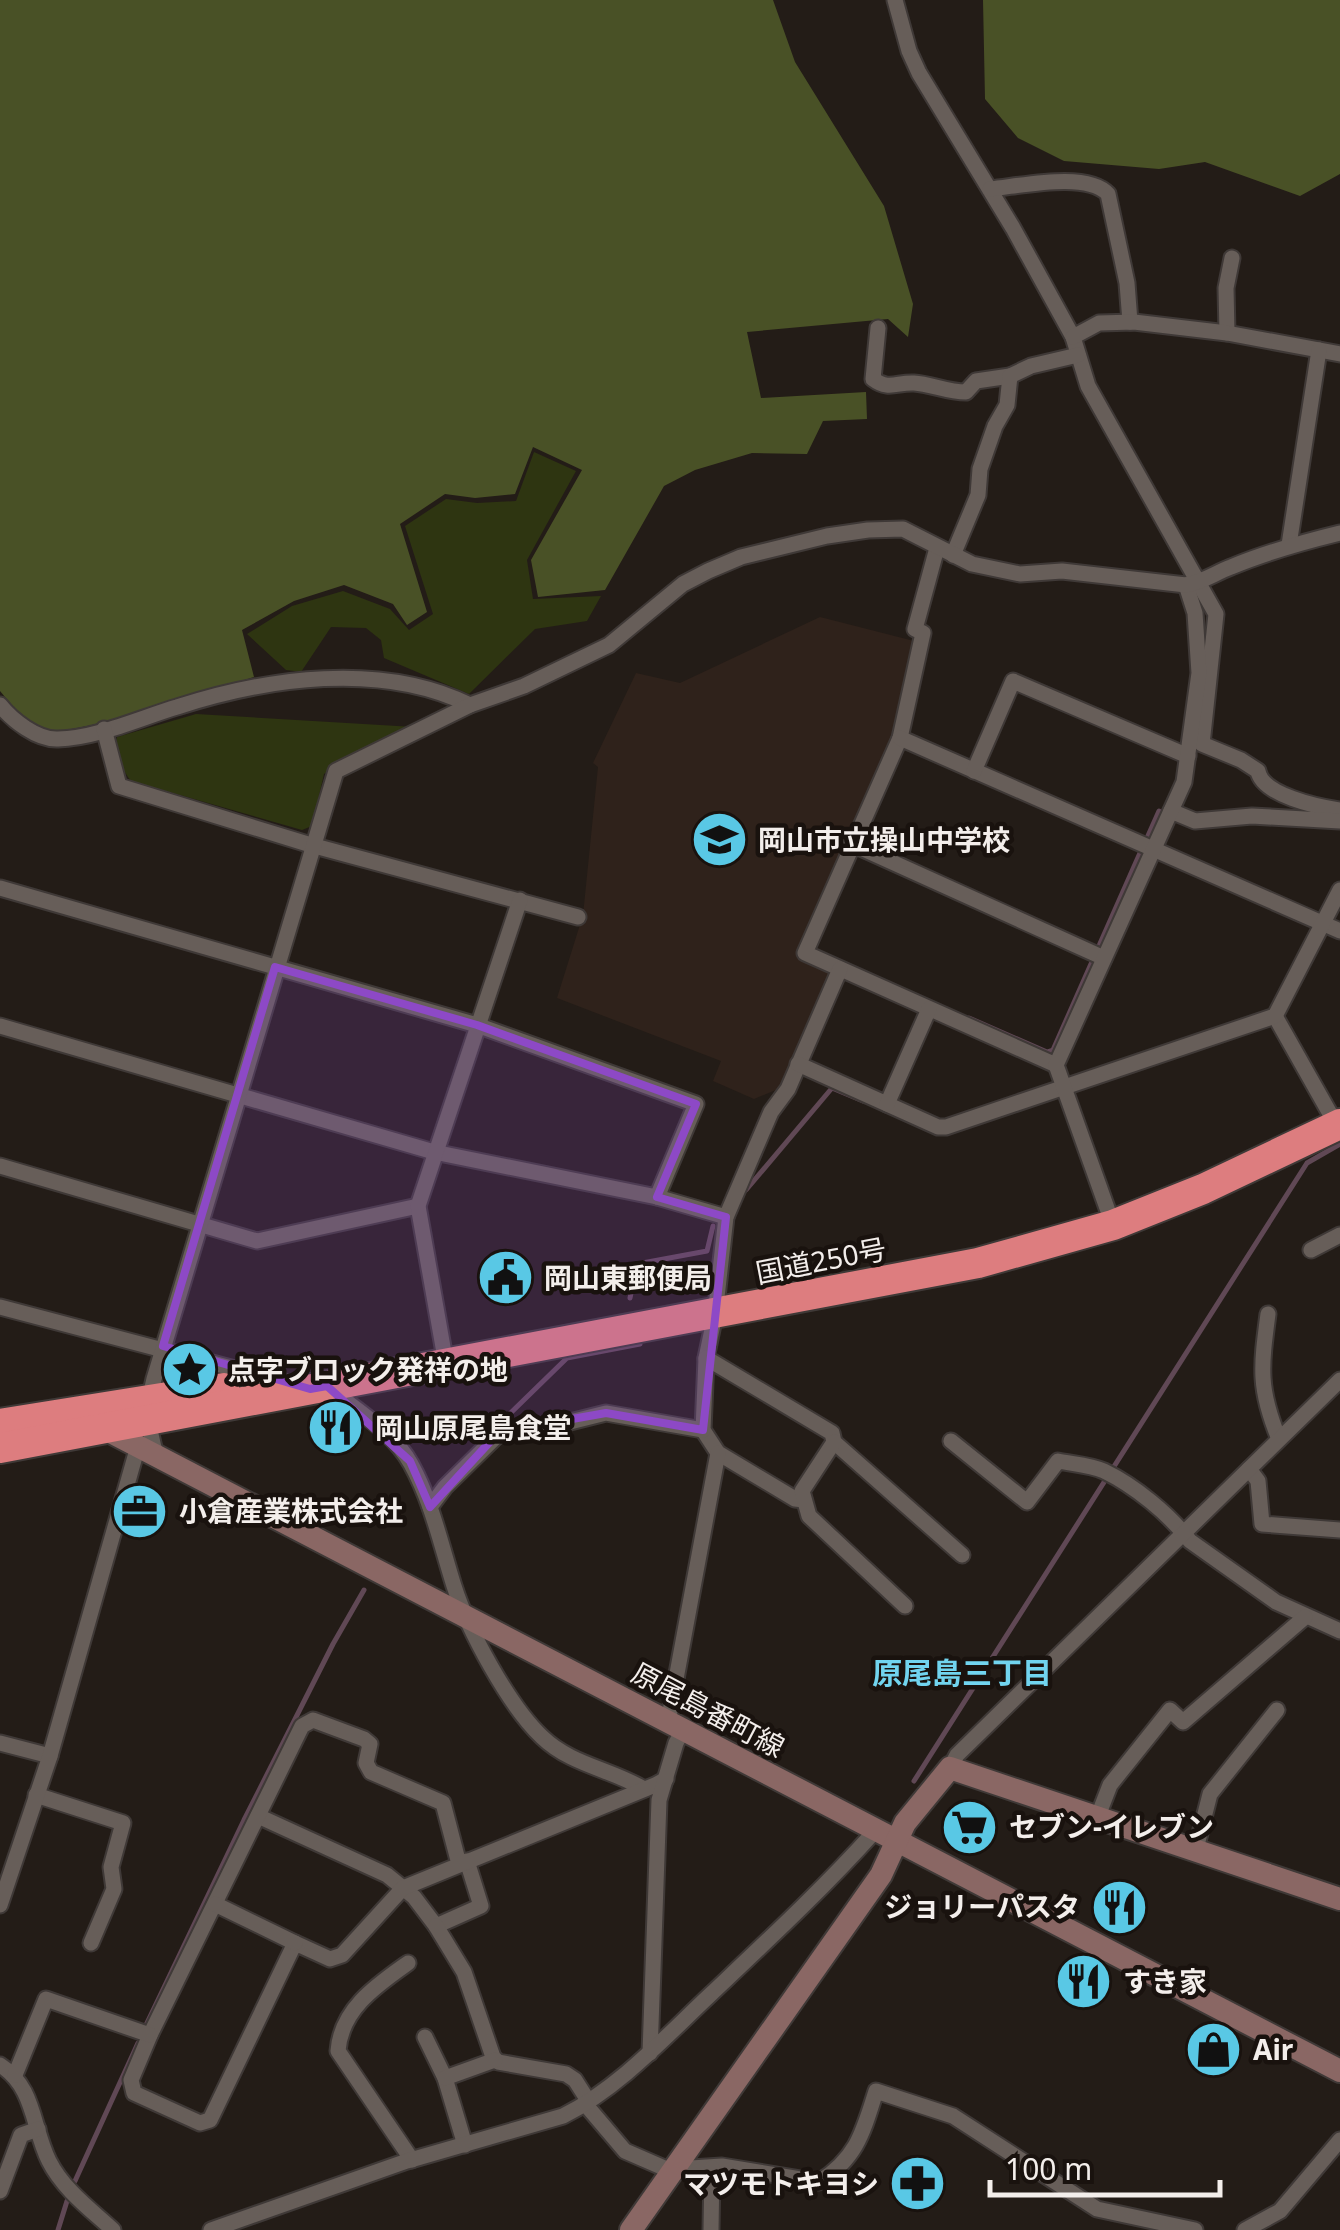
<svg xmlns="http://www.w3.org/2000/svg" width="1340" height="2230" viewBox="0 0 1340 2230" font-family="'Noto Sans','Noto Sans JP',sans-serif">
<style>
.built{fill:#2f221b}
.green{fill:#2e3511}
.forest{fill:#495126}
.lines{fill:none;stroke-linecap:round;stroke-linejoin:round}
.stream{stroke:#604855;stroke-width:5}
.street-casing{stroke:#3f3937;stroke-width:19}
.secondary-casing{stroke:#3f3937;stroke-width:26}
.highway-casing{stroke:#3f3937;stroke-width:34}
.street{stroke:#675e59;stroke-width:15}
.secondary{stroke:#8a6764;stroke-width:22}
.highway{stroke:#dd7d7f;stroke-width:30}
.marked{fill:#8d49c6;fill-opacity:0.2;stroke:#8d49c6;stroke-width:8;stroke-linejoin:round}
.labels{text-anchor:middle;stroke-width:9;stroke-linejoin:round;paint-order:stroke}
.poi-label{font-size:28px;font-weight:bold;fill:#f3eeeb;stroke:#19120e;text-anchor:start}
.street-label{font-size:28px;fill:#f3eeeb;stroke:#19120e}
.neighbourhood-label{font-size:30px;font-weight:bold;fill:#71d4ef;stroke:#19120e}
</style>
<rect width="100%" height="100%" fill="#231c17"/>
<path class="built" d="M820,617L914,641L893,735L796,956L828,972L831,979L783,1087L754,1099L713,1081L721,1061L557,998L583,915L598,767L593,763L636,673L680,683Z"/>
<g class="green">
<path d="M534,452L576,471L527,560L533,599L601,596L587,621L535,629L469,694L384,658L381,640L366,628L331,627L301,672L286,670L247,634L292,606L343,591L390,609L409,630L433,614L405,526L446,499L477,503L516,501Z"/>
<path d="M196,714L414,727L337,764L324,774L312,826L302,830L131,781C122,770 114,751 117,737Z"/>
</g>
<g class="forest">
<path d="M0,0H773L795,62L884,206L913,304L908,337L888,319L747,332L761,398L866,392L867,419L823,421L807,454L752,453L695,470L664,486L605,590L538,597L531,560L582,470L533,447L515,494L475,498L445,494L400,524L427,612L407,625L393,604L344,585L294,601L242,630L254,677C220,687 74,737 49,730C30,725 12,706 0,691Z"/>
<path d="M983,0H1340V174L1300,196L1205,162L1159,169L1064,161L1018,138L985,99Z"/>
</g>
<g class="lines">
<g class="stream">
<path d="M1147,838L1159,811"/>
<path d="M969,1018L1047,1052L1053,1050L1140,853"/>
<path d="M746,1190L832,1088L863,1101"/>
<path d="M630,1298L637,1264L707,1251L713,1226"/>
<path d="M493,1430L567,1358L640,1344"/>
<path d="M914,1781L1307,1163L1340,1144"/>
<path d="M146,2025L244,1820L333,1644L364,1590"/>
<path d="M75,2181L138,2043"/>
<path d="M58,2230L67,2201"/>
</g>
<defs>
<g id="street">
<path d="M895,0L909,51L919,73L1013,228L1073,337L1088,386L1216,614L1202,744L1241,760L1258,771C1262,795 1318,807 1340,810"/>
<path d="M990,189C1021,186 1087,171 1108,194L1127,283L1130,322"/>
<path d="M878,328L873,379C889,391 897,382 914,383C931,384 947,392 966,392L976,381L1010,376"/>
<path d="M1227,333L1226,288L1232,258"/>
<path d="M1073,337L1099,323L1134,322L1227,333L1340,354"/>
<path d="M1289,545L1319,350"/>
<path d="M937,548L915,629L923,633L900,738L805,953L1056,1065"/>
<path d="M953,555L978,495L980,469L995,426L1007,405L1010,376L1031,366L1078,355"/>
<path d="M0,705C12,720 37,740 58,739C97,738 140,718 177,707C267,678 381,661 470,705"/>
<path d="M104,729L119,786L311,845L578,917"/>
<path d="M900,738L1340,931"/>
<path d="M974,771L1013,681L1188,756"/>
<path d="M1171,811L1195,821L1252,816L1340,821"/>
<path d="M852,844L1104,958"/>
<path d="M0,888L477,1025L696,1104L657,1197"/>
<path d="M840,969L788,1089L771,1112L726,1217L715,1315L706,1358L832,1433L834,1442L962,1555"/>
<path d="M1275,1016L1337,1126"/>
<path d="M0,1026L434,1152L657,1197L726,1217"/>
<path d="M798,1064L938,1127H946L1275,1016L1340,890"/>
<path d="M887,1104L929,1009"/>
<path d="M0,1166L257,1241L418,1206"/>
<path d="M1113,1225L1056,1065L1184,782L1199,673L1195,613L1186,585"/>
<path d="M1311,1250L1340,1235"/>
<path d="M0,1307L296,1385"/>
<path d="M1268,1314C1261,1367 1258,1388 1279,1439"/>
<path d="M706,1358L703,1430L718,1453L795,1499L804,1500"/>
<path d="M446,1364L418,1206L520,900"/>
<path d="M327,1386C354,1409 394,1432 411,1464C432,1502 441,1545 454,1586C468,1630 509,1706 542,1737C571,1765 611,1769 644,1789"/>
<path d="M951,1441L1027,1502L1058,1461C1073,1464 1091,1465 1104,1471C1135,1486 1169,1514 1190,1541L1276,1602L1340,1631"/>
<path d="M834,1442L802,1491L809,1516L905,1606"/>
<path d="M157,1456C147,1430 147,1406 154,1379L336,771L470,705L524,686L609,645L683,584L708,571L741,557L827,536L868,530L903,529L972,564L1020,574L1062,571L1186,585C1203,582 1215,573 1231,567C1267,552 1303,542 1340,533"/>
<path d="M1249,1469L1258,1481L1262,1524L1340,1530"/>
<path d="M430,1507L445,1487L501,1432H530L606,1413L703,1430"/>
<path d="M668,1722L718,1453"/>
<path d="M0,1743L50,1756"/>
<path d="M950,1768L957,1755L1340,1380"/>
<path d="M36,1795L123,1823L111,1867L114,1889L91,1943"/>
<path d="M258,1816L387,1875L414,1897L436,1926L481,1906L467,1861"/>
<path d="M1098,1816L1110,1785L1170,1710L1183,1722L1305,1617"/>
<path d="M1196,1849L1210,1794L1277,1710"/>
<path d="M459,1864L443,1803L371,1772L366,1763L370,1744L364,1739L313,1720L302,1726L150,2035L131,2080L134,2093L200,2123L210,2120L295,1943L330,1959L342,1955L403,1888L655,1785L666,1779"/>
<path d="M215,1904L295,1943"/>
<path d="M0,1905L50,1756L138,1446"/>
<path d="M436,1926L464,1972L493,2057L498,2062L566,2074L575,2080L589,2102"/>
<path d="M408,1963C377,1985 341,2009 338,2051L412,2160"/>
<path d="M425,2037L445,2078L465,2145"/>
<path d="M650,2053L659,1800L676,1743L683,1730"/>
<path d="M0,2065C35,2087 32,2127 49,2161C63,2189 90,2209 113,2230"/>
<path d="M15,2075L46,1999L150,2035"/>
<path d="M445,2078L495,2060"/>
<path d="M586,2105L625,2151L671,2171"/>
<path d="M677,2164L691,2168L722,2166L819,2182C857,2158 863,2132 876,2091L953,2116L1097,2209L1195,2230"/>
<path d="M0,2191L21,2135L38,2129"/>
<path d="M211,2230L407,2161L563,2116C619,2088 665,2037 711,1994C767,1941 824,1888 875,1831"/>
<path d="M711,2230L712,2168"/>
<path d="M1245,2230L1280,2211L1340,2140"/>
</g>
<g id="secondary">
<path d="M101,1427L1340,2071"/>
<path d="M631,2230L881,1875L905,1823L950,1768L1340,1899"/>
</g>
<g id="highway">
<path d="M0,1424L224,1388"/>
<path d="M0,1448L978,1263L1113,1225L1203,1189L1340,1124"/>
</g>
</defs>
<use href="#street" class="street-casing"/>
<use href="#secondary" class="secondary-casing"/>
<use href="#highway" class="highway-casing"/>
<use href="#street" class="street"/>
<use href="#secondary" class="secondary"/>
<use href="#highway" class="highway"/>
</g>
<path class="marked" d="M275,967L477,1025L696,1104L657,1197L726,1217L703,1430L606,1413L499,1432L430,1507L410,1461L327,1386L310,1389L163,1346Z"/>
<defs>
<symbol id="school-disc" viewBox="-11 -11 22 22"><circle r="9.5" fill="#59c8e5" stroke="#19120e"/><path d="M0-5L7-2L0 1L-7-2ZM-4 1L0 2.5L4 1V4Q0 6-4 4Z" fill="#111"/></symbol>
<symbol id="civic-disc" viewBox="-11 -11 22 22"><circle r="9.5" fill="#59c8e5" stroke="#19120e"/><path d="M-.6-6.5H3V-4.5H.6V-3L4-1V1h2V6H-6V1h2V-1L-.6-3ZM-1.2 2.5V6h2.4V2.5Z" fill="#111"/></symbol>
<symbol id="sight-disc" viewBox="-11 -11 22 22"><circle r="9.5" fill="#59c8e5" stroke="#19120e"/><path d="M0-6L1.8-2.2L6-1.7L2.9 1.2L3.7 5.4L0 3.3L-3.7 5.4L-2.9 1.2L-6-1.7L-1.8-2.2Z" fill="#111"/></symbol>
<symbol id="restaurant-disc" viewBox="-11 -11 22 22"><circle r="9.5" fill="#59c8e5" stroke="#19120e"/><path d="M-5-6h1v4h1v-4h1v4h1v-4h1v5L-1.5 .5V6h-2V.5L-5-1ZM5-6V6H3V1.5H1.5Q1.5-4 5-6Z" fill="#111"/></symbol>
<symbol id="office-disc" viewBox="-11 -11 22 22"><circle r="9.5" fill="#59c8e5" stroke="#19120e"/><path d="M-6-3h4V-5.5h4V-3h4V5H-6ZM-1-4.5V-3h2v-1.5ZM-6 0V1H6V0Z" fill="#111"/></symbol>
<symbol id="supermarket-disc" viewBox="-11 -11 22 22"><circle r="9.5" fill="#59c8e5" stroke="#19120e"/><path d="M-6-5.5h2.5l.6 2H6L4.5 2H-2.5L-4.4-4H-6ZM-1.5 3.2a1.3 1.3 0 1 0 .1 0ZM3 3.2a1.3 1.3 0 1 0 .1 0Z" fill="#111"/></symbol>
<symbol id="shop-disc" viewBox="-11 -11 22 22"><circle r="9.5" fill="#59c8e5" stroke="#19120e"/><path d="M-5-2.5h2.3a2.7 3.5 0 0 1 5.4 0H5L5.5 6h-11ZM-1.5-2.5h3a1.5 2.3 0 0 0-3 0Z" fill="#111"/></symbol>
<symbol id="pharmacy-disc" viewBox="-11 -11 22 22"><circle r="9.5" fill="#59c8e5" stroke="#19120e"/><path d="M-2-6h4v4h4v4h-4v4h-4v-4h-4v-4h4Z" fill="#111"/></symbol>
</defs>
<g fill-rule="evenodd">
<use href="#school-disc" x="688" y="808" width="63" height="63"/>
<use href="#civic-disc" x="474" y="1246" width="63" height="63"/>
<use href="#sight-disc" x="158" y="1338" width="63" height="63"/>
<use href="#restaurant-disc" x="304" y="1396" width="63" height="63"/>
<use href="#office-disc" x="108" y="1480" width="63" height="63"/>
<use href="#supermarket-disc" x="938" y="1796" width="63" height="63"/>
<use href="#restaurant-disc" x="1088" y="1876" width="63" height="63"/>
<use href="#restaurant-disc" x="1052" y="1950" width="63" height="63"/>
<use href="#shop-disc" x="1182" y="2018" width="63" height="63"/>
<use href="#pharmacy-disc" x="886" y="2152" width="63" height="63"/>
</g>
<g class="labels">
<g class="poi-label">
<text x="758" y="850">岡山市立操山中学校</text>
<text x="544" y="1288">岡山東郵便局</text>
<text x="228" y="1380">点字ブロック発祥の地</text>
<text x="375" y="1438">岡山原尾島食堂</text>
<text x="179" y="1521">小倉産業株式会社</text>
<text x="1009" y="1837">セブン-イレブン</text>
<text x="1080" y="1917" text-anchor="end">ジョリーパスタ</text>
<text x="1123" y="1992">すき家</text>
<text x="1253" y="2060">Air</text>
<text x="879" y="2194" text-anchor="end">マツモトキヨシ</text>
</g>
<g class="street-label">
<text transform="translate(821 1261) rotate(-11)" y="10">国道250号</text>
<text transform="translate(708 1710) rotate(28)" y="10">原尾島番町線</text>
</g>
<g class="neighbourhood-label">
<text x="962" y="1684">原尾島三丁目</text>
</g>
</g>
<path d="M990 2180v15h230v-15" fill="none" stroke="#f3eeeb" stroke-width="5"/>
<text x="1005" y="2180" font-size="30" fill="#f3eeeb" stroke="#19120e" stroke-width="8" paint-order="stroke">100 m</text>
</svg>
